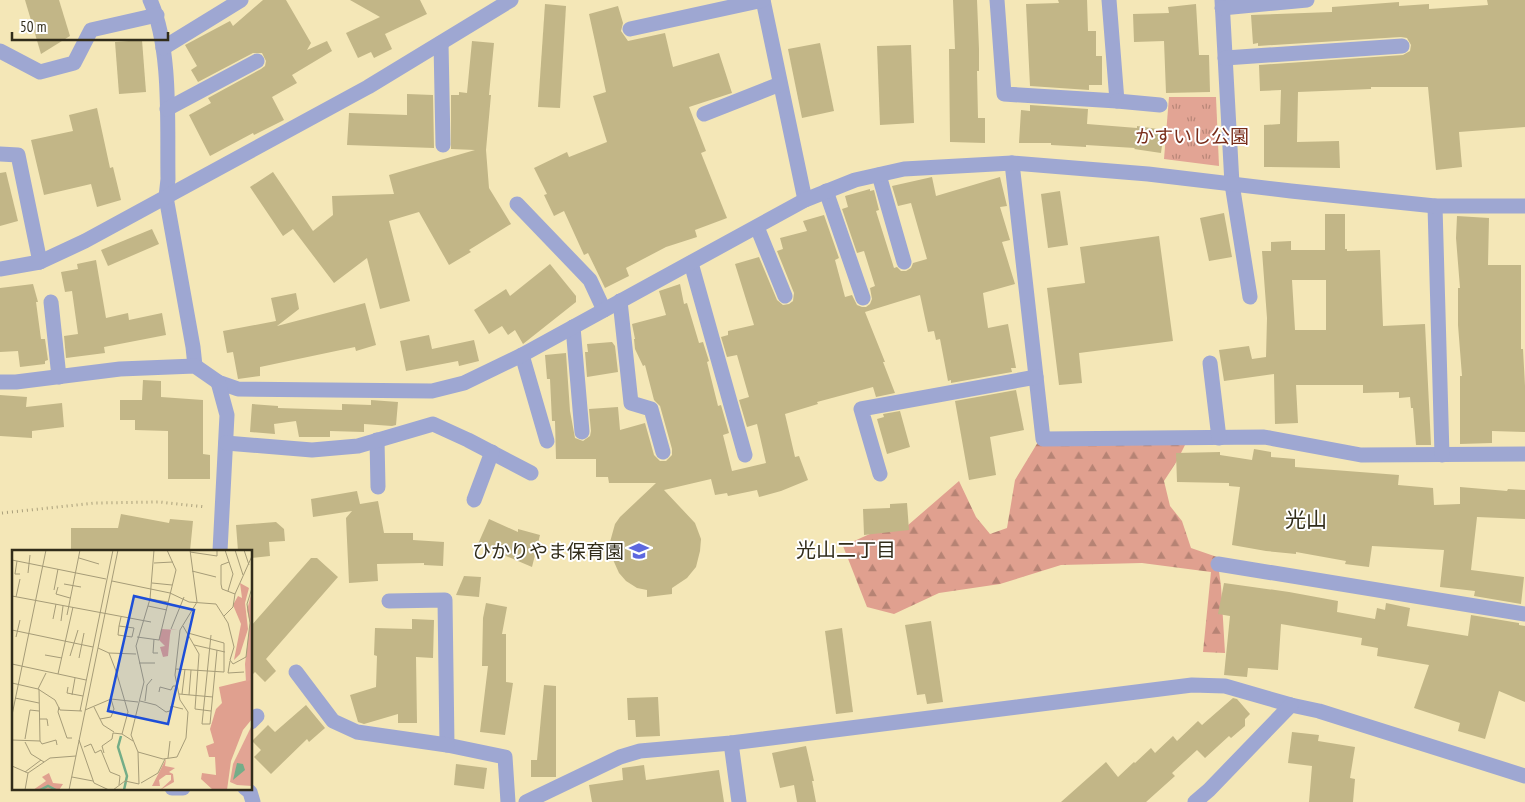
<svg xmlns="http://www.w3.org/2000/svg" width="1525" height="802" viewBox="0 0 1525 802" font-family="'PT Sans Narrow','Noto Sans JP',sans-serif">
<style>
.forest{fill:url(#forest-firs)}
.park{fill:url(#park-tufts)}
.building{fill:#c2b687;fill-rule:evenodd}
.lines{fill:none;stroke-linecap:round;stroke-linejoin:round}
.path{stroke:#a99f7b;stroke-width:3;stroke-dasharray:1 4;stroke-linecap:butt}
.street{stroke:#9ea7d2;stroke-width:15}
.labels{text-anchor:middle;stroke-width:4;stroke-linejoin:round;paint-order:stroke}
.park-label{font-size:19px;fill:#792d1a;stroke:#fff}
.poi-label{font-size:19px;fill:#312c1a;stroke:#fff;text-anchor:end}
.neighbourhood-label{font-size:20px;fill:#312c1a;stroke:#fff}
.quarter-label{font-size:21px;fill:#312c1a;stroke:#fff}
.inset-river{fill:none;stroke:#74ad88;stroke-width:2.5}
.inset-road{fill:none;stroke:#a69c78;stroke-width:1}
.view{fill:#1d4ed8;fill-opacity:0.15;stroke:#1d4ed8;stroke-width:2.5}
.inset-edge{fill:none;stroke:#312c1a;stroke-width:2.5}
</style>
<defs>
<pattern id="forest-firs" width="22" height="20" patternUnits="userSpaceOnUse" patternTransform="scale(1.25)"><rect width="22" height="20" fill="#e0a08f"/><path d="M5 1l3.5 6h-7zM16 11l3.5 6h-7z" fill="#b68374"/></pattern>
<pattern id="park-tufts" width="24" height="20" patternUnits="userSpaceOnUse" patternTransform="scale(1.25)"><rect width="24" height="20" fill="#e2a494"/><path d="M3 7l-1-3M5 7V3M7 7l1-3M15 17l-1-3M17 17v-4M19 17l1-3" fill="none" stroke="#b88678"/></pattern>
</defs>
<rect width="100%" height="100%" fill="#f4e7b7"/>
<path class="forest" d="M1188,439L1177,461L1164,481L1170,506L1182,521L1191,548L1217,557L1221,586L1225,653L1203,652L1211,572L1142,563L1061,565L1000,584L939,593L894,614L867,607L843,546L872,533L907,526L959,481L976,517L990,534L1007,528L1015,480L1038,442Z"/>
<path class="park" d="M1169,97H1216L1219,166L1164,159Z"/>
<g class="building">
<path d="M25,0H59L70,36L41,54Z"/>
<path d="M263,0H286L311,43L307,50L327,41L332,51L292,75L297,83L272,97L284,120L254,135L253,133L210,156L189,115L211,103L208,98L261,69L265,66L266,61L262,53H253L198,82L191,70L197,66L185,45L230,21L233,26Z"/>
<path d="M350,0H420L427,14L385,34L392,49L374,58L371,52L358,58L346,33L380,17Z"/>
<path d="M953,0H977L979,49V71H977L978,118H985V143L950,142L949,49H955Z"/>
<path d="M1058,0H1087L1088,31H1096V56H1102V85H1089V90L1030,86L1026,4L1059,3Z"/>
<path d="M1487,0H1525V127L1459,132L1462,167L1436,170L1428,87H1371V89L1298,92L1297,142L1339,141L1340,168L1264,167V125L1280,124L1281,90L1260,91L1259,65L1403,55L1410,51L1411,45L1407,38L1401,37L1258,46V43L1253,44L1251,15L1332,12V7L1399,2V6L1429,4V9L1488,5Z"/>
<path d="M545,4L566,6L560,108L538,107Z"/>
<path d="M1196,4L1199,55H1209L1210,92L1166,93L1164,41L1134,42L1133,14L1169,13L1168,7Z"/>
<path d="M618,6L623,23L621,31L628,41L665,33L673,67L719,53L732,93L689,107L706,151L701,153L727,218L695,230L697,237L666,247L626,268L629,276L605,288L588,253L584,255L564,211L554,216L544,195L547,194L534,168L567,152L569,157L607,142L593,96L606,92L589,14Z"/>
<path d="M142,40L146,92L119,94L115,42Z"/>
<path d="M472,41L494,43L489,95H491L486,150L489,188L511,224L469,250L471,252L449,265L419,212L389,221L410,301L380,309L367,258L334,283L293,229L283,236L250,187L273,172L313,231L333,215L332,196L394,194L389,175L475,150L451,149V95H459V92L467,93Z"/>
<path d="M820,43L834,111L802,118L788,49Z"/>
<path d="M911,45L914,123L880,125L877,46Z"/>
<path d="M407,94L433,95L434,148L347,145L349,113L407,115Z"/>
<path d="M1030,105L1088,109L1087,124L1137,128V126L1164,130L1161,153L1134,149L1135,148L1086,145V147L1051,145V143H1019L1021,110L1030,111Z"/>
<path d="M97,108L110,168L113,167L121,200L97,207L91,184L44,195L31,140L73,131L69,115Z"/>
<path d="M6,172L18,221L0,226V173Z"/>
<path d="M932,177L936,196L1000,177L1007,206L1000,207L1010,240L1002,242L1015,284L983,293L988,328L1008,324L1016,368H1011L1012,372L951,383V380L948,381L940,339L936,340L934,331L928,332L920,295L865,312L885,362H883L895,393L876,397L873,387L817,402L818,404L785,414L795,457L799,456L808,480L781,491L759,497L757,490L728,496L727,493L715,495L711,479L664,490L695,523L701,539L700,551L696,567L687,578L672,588V594L647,597V590L637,588L626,581L619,573L610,553V542L615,524L620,517L656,483H609L608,477H596V459H556L555,421H552L550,379H547L545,355L566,353L570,411L575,438L583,441L590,436L591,431L589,409L618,407L620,430L645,423L654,455L660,461H666L672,455V449L660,406L654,400L645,365L643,366L635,349L634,339H635L632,324L666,315L659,291L680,284L684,304L687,303L699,343L703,342L709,361L707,362L718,406L721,405L729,433L723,435L732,471L766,463L757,424L747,427L739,400L749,397L737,355L727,357L721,337L728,335V331L754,325L735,264L759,257L777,300L783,305L789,304L793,301L794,293L777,251L783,249L780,238L807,231L803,221L824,215L839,258L835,260L845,297L852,295L857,305L862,307H866L870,304L872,299L870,288L875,286L864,251L857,253L842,209L848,207L845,196L870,189V191L874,190L879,210L876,211L894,268L897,267L901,271H906L911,268L913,263L927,259L911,203L898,206L892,186Z"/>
<path d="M1060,191L1068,245L1048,248L1041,194Z"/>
<path d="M1224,213L1232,257L1209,261L1200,218Z"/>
<path d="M1325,214H1345V249H1347V251L1380,250L1383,326L1425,324L1431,445H1416L1413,408H1411L1410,397L1399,398V392L1363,393V385H1296L1298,423L1275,424L1274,374L1224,381L1219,350L1249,346L1252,359L1266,357L1267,318L1262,251H1271V242L1291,241V250H1325ZM1292,280H1326V330H1295Z"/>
<path d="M1457,216L1489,218L1488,265H1521V349H1523L1525,386V432L1492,431V443L1460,444V376H1462L1458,325V288H1460L1456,238Z"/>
<path d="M152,229L159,244L108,266L101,250Z"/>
<path d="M1159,236L1173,341L1079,353L1082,383L1059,385L1047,288L1085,283L1080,247Z"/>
<path d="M96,260L106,318L128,313L129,320L162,313L166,335L104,347L105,353L66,358L64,336L78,334L72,291L65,292L61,272L78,269L77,264Z"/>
<path d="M550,264L576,296V302L523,344L515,330L508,335L502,326L489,334L474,310L506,289L510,296Z"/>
<path d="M33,284L38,302H36L41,339H45L48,360L45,361V364L20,367L18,351L0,352V288Z"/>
<path d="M296,293L299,309L277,326L365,303L376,345L356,351L355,347L260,367V376L238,379L233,352L227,353L223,331L276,321L271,298Z"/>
<path d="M429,335L432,349L474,340L479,361L459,366L458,361L406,371L400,341Z"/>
<path d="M612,342L615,346L618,372L587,377L585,352H588L587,344Z"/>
<path d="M143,380L161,381V397L203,400V454L210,455V479H168V431L135,430V420H120V400H142Z"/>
<path d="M1016,390L1024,430L990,437L996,475L969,480L955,401Z"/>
<path d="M0,395L27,397L26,407L62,403L64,427L32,431V438L0,436Z"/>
<path d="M371,400L398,402L396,425L392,426L364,424V432L330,431V437H299L296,421L274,424L275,434L250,432L252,404L278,406V408L342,410V404L371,405Z"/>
<path d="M900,411L910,447L887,454L877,419L884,417L883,414Z"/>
<path d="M1254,449L1271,452V457L1295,459V467L1399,475L1398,485L1433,488L1434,505L1460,504V487L1507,491L1508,489L1525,490V519L1477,517L1471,570L1524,577L1521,604L1474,596L1475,591L1440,587L1444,550L1372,546L1369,567L1345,564L1346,561L1296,552V554L1266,551L1232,545L1240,487L1229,486V483L1177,482L1176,453L1220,452V455L1252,460Z"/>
<path d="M357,491L360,504L378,501L384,533H413V540L444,542L443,566L424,565V563L377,564L378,581L349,583L346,518L352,511L313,517L311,499Z"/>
<path d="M907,503L909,530L864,535L863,509L890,508V504Z"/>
<path d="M121,514L169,523L170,519L193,521L190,551H71V528H118Z"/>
<path d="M489,519L518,532V529L540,535L532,567L478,544Z"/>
<path d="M276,522L284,529L285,541L269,542L270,556L251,558V551H238L236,525Z"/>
<path d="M311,558H317L338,577L266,659L276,671L265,682L255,672L251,676V626Z"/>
<path d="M464,576L481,577L479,597L456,595Z"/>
<path d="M1224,583L1289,592L1338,601L1337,612L1375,619L1377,608L1385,610L1386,603L1410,608L1407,626L1468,636L1471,615L1519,623V625L1525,626V702L1499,691L1485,739L1458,731L1460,723L1414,708L1429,665L1377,656L1378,648L1361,645L1362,638L1281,624L1278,670L1248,668L1247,677L1224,675L1230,616L1218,614Z"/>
<path d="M486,603L507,607L502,634H506V682L513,683L505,735L480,732L488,666H482L483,618Z"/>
<path d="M412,619L434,620L433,658L416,657L417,723H398V714L364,724L358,722L350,695L376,687L377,656L374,655L375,628L412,629Z"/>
<path d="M931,621L943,702L927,704L925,694L917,695L905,625Z"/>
<path d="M842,628L853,712L836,714L825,631Z"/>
<path d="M544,685L556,686V777H531V760H537Z"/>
<path d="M658,697L660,736L636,737L635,720H628L627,698Z"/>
<path d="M1233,698L1237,699L1250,714L1245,719V726L1231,738L1229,736L1205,758L1197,750L1172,773L1175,776L1146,802H1061L1106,762L1118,777L1134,762L1135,763L1151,748L1155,753L1173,736L1177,741L1198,721L1202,725Z"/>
<path d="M306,705L325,728L309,742L307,739L271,774L254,757L261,750L252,741L268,725L275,732Z"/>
<path d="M1292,732L1319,735L1318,741L1355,747L1350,778L1355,779L1353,802H1309L1312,766L1288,763Z"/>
<path d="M806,746L814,781H812L816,802H797L794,785L780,788L772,753Z"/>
<path d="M456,764L487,768L484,789L454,785Z"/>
<path d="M644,765L646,780L719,770L724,802H592L589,785L623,780L622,768Z"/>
</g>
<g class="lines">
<path class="path" d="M2,513L95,503L159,502L206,507"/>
<g class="street">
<path d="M150,0C172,48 167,126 168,179L166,197L193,347L195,366"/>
<path d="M763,0L805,200"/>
<path d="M997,0L1004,94L1117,101L1109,0"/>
<path d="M1222,0L1232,184L1250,297"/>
<path d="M1222,8L1307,0"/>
<path d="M630,29L763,0"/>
<path d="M441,43L443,145"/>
<path d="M163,48L241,0"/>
<path d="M0,51L40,72L74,63L91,30L157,15"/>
<path d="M1225,58L1402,46"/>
<path d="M1117,101L1160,105"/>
<path d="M167,109L257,61"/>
<path d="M704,114L780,84"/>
<path d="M0,154L18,155L40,262"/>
<path d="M1012,163L1043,439L1264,437L1361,455L1525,454"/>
<path d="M879,175L904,262"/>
<path d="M826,191L863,298"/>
<path d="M517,204L590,280L604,310"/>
<path d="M1435,206L1442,455"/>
<path d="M757,227L785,296"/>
<path d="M691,263L745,455"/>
<path d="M0,269L40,262L85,241L368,87L511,0"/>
<path d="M620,301L631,403L651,409L663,452"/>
<path d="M51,302L59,377"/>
<path d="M573,327L582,432"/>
<path d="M522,355L547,441"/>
<path d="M1210,363L1219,438"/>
<path d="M0,382H16L120,369L195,366L218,382L238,389L432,391L464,383L522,355L805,200L855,180L904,169L1012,163L1148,174L1291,191L1435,206H1525"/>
<path d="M218,382L227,415L220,551"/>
<path d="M377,440L378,487"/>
<path d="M226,443L312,450L358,446L433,424L468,440L531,473"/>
<path d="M880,474L861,409L1036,377"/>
<path d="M474,500L492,452"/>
<path d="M1218,564L1525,614"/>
<path d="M389,601L445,600L447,745L505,757L508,802"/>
<path d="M296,672L333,721L357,732L447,745"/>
<path d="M251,722L257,716"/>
<path d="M731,743L739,802"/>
<path d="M172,788H183"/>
<path d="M245,788L250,792L253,802"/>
<path d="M526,802L620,757L640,751L731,743L1192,685L1225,686L1291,705L1319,711L1525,776"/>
<path d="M1195,802L1209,790L1291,705"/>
</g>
</g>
<defs>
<symbol id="school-bare" viewBox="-9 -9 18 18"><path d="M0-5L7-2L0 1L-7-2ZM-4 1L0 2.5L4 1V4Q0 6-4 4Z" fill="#5d67df" stroke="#fff" stroke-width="2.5" paint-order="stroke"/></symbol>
</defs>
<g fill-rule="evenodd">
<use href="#school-bare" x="625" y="537" width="28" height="28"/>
</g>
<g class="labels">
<g class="park-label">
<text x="1192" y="143">かすいし公園</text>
</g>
<g class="poi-label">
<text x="624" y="558">ひかりやま保育園</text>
</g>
<g class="neighbourhood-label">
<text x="846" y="557">光山二丁目</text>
</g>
<g class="quarter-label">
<text x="1306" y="527">光山</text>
</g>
</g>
<g transform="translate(12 550)">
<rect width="240" height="240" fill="#f4e7b7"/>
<path d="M240,175V236L225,235L218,232L221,214Z" fill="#e2a494"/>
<path d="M228,33L237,38L233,53L236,79L228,104L222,110L229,74L221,55L226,46L230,48ZM149,79L166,80H159L158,85L156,106L151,107L148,97L153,96L147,90ZM240,129V169L231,180L219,211L215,240H201L189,229L190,223L204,225L203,207H197L194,196L202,193L198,179L204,159L210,153L207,137ZM154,209L153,216L163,218L157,222L161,224L162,232L148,240L159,230V225H154L147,230L148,236H140ZM37,223L41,233L51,234L47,240H21L34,231L30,227Z" fill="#e0a08f"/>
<path d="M240,41V129L234,132L233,114L238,73L235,60Z" fill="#e2a494"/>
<path d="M225,213L231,214L233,220L221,230Z" fill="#74ad88"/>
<path class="inset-river" d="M109,186L106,197L115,226L112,240M28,240L36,236L44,240"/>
<path class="inset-road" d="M213,0L221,24L216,41M223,0L231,25M232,0L237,15M178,2L205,6V0M67,8L87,14M0,10L94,29M5,11L3,24H8M217,12L209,15V34L210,39L223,44L240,6M142,13L161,12M180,21L204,27M16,23L18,5M100,31L158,43L177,52L204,54L216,73L222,97L218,110L221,114L234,107L238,73L235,54L240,38M140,33L160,35M52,34L69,37M46,37L44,44L58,48M42,40L46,19M0,46L139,72M4,47L8,29M138,49L156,52M136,56L155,60M55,65L68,0M212,66L221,57L223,44M41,69L44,54M49,71L51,56M107,76L122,78L120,87L106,85L107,76L109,67M171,76L187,104L183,159L199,161M159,79L172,47M0,80L81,97M199,85L190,174H198L205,100M4,87L8,70M125,87L147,90L164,20L155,0M142,89L141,103H146M182,95L213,102M86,98L97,103L104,121L116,162L110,184L121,191M97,103L124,104M33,105L50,108M58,106L66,80M67,108L72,83M218,111L216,123L232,122M127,113H143M0,114L74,130M164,119L212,122V93L176,83M46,124L61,57M0,133L26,139L43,150L48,160L70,161M56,137L55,143L71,146M26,139L34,123M147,142L148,137L159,140L161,136H165M167,144L201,147M170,144L173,119M60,145L63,128M177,145L179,120M3,148L27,153M128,151L144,155L154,162L158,161L159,156L171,159M133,151L135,135L140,129M47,157L46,162L55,188H60M82,157L91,175L102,182M73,160L99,149L126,152M68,161L101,0M0,165L34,0M27,169H35L36,176M88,169L99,167L102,159L99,149M13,189L18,160L27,161M0,190L28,191L27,139M67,190L82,233L97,240M28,191L30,194L44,190L45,195M13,192L19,204L32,212M72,197L79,194L83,203L89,200L98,222L108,226L107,235M126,202L151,209L165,207L174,188L176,162L168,150L163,125L168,80L185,52L178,0M92,203L90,196L100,189L101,183L110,184M156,208L158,191M0,216L16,223L38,208L64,206M13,222L29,210M60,227L81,231M129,233L146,223L153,209M127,234L126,202L119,185L132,132L124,96L138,49L142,0M13,240L16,223M57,240L106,0M101,240L113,231L127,234"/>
<path class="view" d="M122,46L182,60L156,174L96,161Z"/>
<rect width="240" height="240" class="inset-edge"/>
</g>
<path d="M12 32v8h156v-8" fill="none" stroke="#312c1a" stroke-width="2.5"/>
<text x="20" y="32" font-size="15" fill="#312c1a" stroke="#ffffff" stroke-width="4" paint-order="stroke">50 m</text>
</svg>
